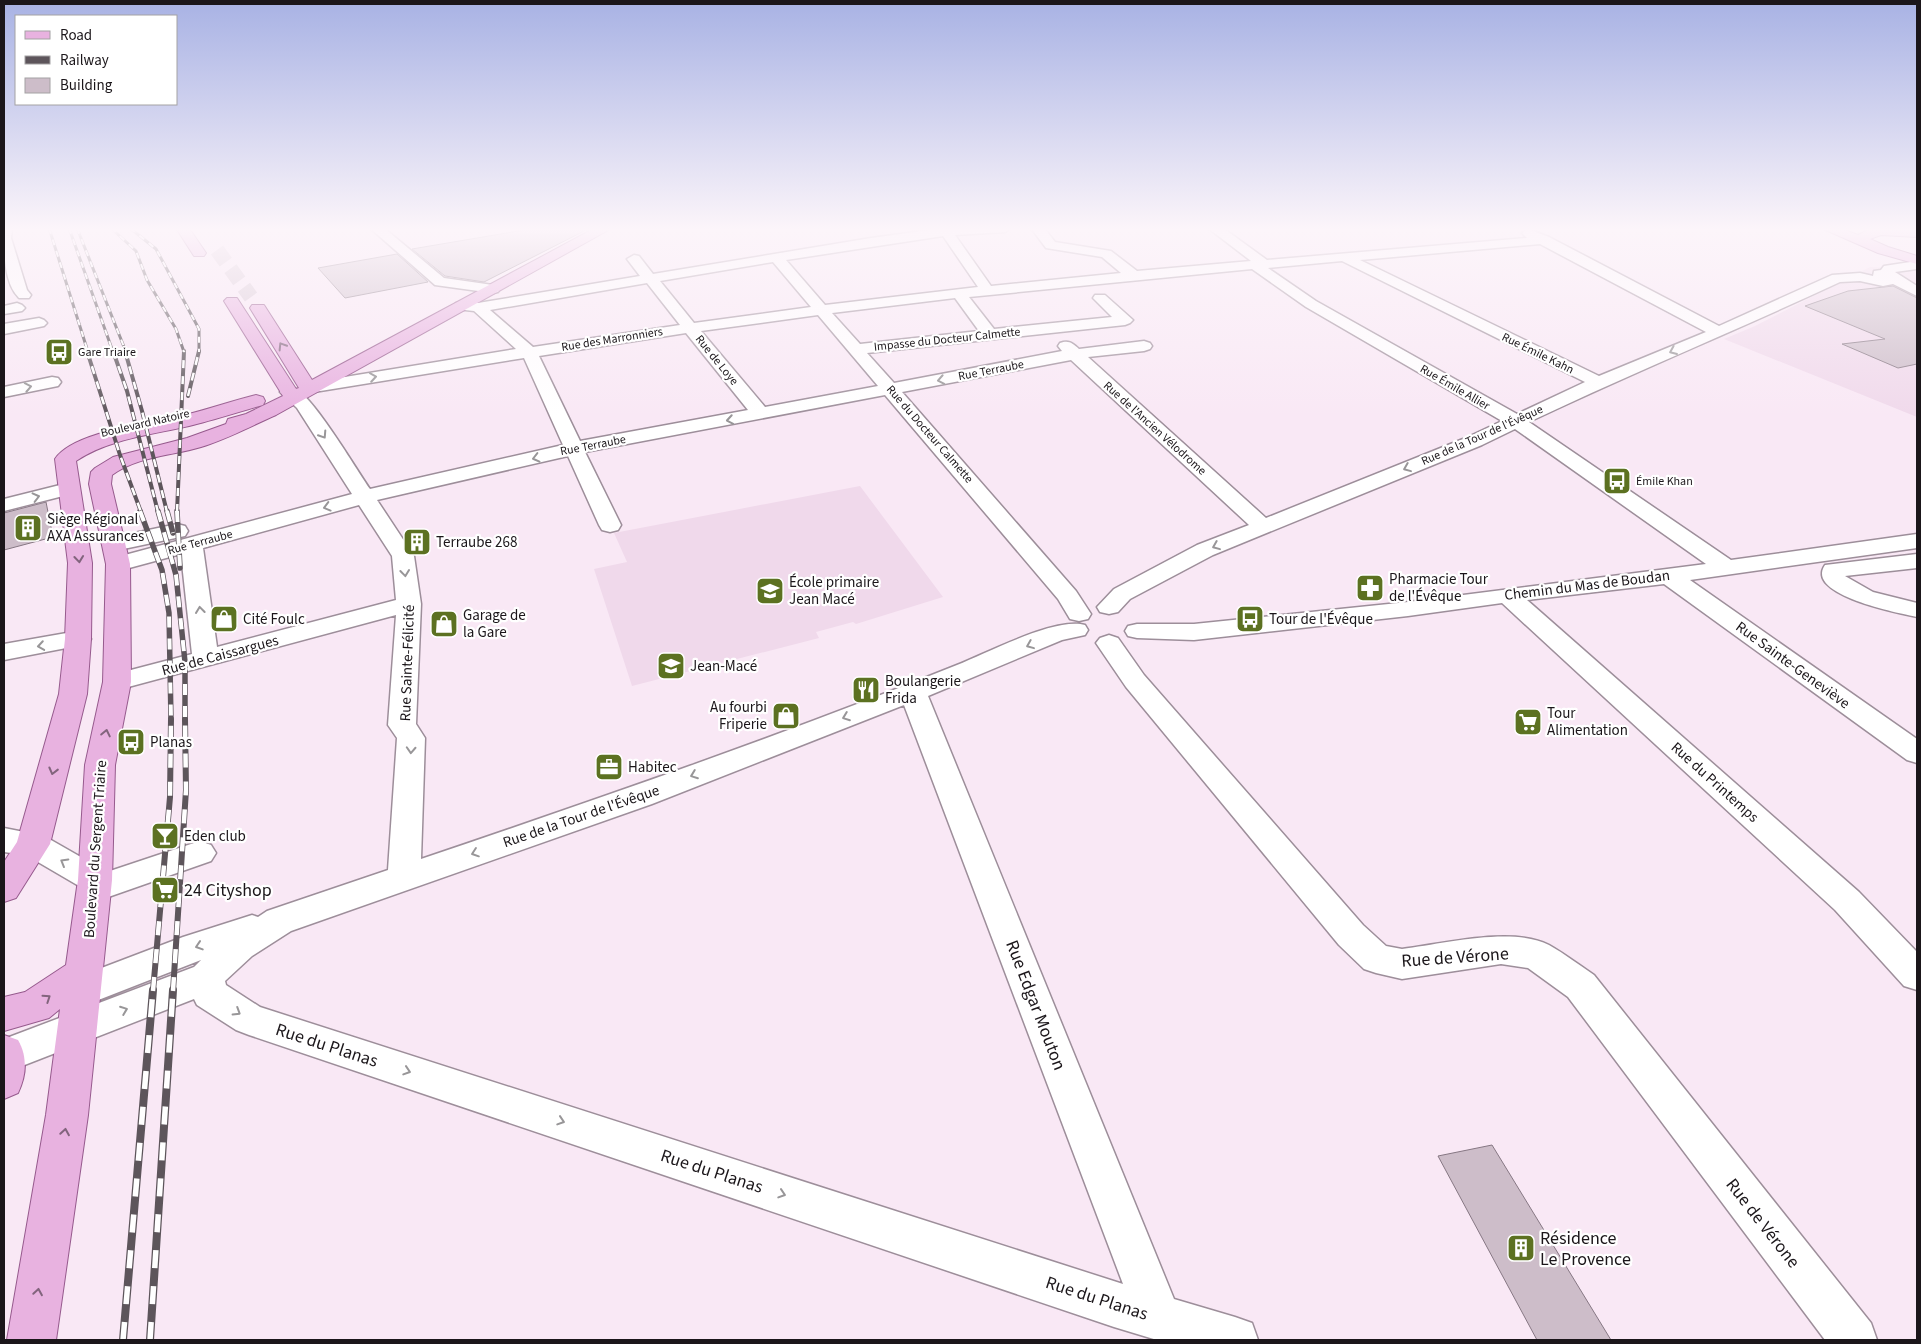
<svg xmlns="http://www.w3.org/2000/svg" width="1921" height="1344" viewBox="0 0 1921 1344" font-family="'Source Sans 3',sans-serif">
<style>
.built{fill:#f0d9eb}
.building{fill:#cdbdc9;stroke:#867783}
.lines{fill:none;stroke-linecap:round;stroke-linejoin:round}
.major-tunnel{stroke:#d8c8d4;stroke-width:15;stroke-dasharray:15 8;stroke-linecap:butt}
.minor-casing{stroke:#9d8e9a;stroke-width:3}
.major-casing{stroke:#965a8d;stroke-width:2}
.minor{fill:#fff;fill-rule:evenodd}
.major{fill:#e8b2e0;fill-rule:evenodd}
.rail-far4-casing{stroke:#5d555b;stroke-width:3}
.rail-far3-casing{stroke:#5d555b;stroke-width:4}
.rail-far2-casing{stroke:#5d555b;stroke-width:5.5}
.rail-far1-casing{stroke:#5d555b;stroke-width:6}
.rail-casing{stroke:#5d555b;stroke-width:8}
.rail-far4{stroke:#fff;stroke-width:2;stroke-dasharray:6;stroke-linecap:butt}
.rail-far3{stroke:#fff;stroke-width:2.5;stroke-dasharray:8;stroke-linecap:butt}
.rail-far2{stroke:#fff;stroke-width:4;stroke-dasharray:11;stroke-linecap:butt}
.rail-far1{stroke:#fff;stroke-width:4.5;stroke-dasharray:14;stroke-linecap:butt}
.rail{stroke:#fff;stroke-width:5.5;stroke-dasharray:18;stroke-linecap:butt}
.oneway{stroke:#82647d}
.oneway2{stroke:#989698}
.labels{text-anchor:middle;stroke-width:4.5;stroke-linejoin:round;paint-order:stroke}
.far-street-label{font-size:12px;fill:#1b161a;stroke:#fff}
.far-poi-label{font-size:12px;fill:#1b161a;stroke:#fff;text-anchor:start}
.poi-label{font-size:15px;fill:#1b161a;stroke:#fff;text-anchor:start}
.street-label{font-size:15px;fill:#1b161a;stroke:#fff}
.near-poi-label{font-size:18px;fill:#1b161a;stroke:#fff;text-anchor:start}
.near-street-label{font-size:18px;fill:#1b161a;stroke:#fff}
</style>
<rect width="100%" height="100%" fill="#f9e8f5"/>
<g class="built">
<path d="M1870,267L1917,269V417L1724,339L1755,326Z"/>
<path d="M860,486L943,597L856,624L853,622L816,632L819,638L632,686L594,569L627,562L614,533Z"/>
</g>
<g class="building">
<path d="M536,228H590L484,282L445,276L412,249Z"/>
<path d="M397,254L428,282L345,298L318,268Z"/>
<path d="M1893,286L1917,298V364L1898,368L1842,344L1885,339L1805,306L1848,291Z"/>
<path d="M46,502L53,537L4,550V513Z"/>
<path d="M1492,1145L1611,1340H1537L1438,1156Z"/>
</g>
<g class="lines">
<path class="major-tunnel" d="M217,250L251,297"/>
<defs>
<g id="minor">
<path d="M4,228H12L11,238L27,290L31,295L29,298H19C3,282 4,249 4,228Z"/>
<path d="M370,228H384L444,278L493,285L498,286L500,289L498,292L493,293L435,285Z"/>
<path d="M944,228H1011L1005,232L955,235L991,286L1121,273L1102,257L1046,248L1031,228H1044L1055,242L1111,251L1137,271L1251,261L1208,228H1223L1267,260L1527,238L1522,233L1528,229L1549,237L1719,326L1832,275L1860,273L1873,276L1874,271L1881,270L1884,266L1917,261V269L1895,272L1917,286V296L1893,284L1883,286L1860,281L1840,282C1737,330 1632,373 1529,422L1731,560L1917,534V548L1690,580L1917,739V763L1907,760L1664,584L1527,600L1859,892L1917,952V990L1904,986L1835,910L1502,603L1408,616L1194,640L1137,638L1128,636L1125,631L1128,626L1137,624H1194L1408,602L1706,564L1515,429L1482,445L1213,555L1130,599L1118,612L1109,614L1100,612L1097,607L1114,589L1197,545L1249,525L1071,360L902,392L1076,591L1091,614L1088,619L1079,621L1070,619L1058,599L885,395L585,452L621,525L618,530L610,532L602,530L599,525L568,456L377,500L414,556L421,604L416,724L425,738L421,859C601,798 780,736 957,665C987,653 1055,617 1085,625L1088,630L1085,635L1062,640L928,696L1174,1299L1235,1317L1252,1323L1258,1340H1157L1114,1327L249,1035L236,1030L197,1005L194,999L4,1073V1039L194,967L201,960L83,1006L70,1002L65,991L70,980L183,937L252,915L258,917L267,911L388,870L397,738L388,725L396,615L117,690L108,688L104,682L108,676L192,654L181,554L118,571L110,569L107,564L110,559L352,494L297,408L280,392L283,388C287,387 290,386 294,388C313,396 356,469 370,489L563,445L524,358L308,393L302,392L299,388L302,384L308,383L516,349L474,311L456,309L454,306L456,303H478L640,276L627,259L634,255L639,256L653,274L871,238ZM943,236L978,287L825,305L786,260ZM1540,244L1706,332L1599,376L1360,260ZM1342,261L1585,382L1517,414L1316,301L1268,268ZM773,262L811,307L694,323L660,281ZM1252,269L1306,307L1502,421L1468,437L1266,518L1088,357L1144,351L1150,349L1152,346L1150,343L1144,341L1079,349C1072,343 1069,340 1060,343L1058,346L1062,351L894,383L867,353L1125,325L1130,323L1133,320L1105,295H1095L1093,298L1112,317L994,329L969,297ZM647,283L680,325L533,347L490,310ZM955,298L979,331L860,344L832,313ZM818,315L878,386L765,407L701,331ZM686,333L748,410L580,441L539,356ZM359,505L392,556L396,600L217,647L203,548ZM904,705L1123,1284L260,1007L226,985L225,981L252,956L291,931L652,804Z"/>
<path d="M17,303L22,305L25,308L22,311L4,314V306Z"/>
<path d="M39,318L44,320L47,323L44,326L4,334V324Z"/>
<path d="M52,377L58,378L61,382L58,386L4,397V387Z"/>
<path d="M68,483L75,485L78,489L75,493L4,511V499Z"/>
<path d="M177,524L185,526L188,531L185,536L114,551L106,549L103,544L106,539Z"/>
<path d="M1917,554V568L1845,576L1873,592L1917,603V617C1899,613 1804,595 1825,565Z"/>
<path d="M78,631L87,634L91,639L87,644L4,660V644Z"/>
<path d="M1109,635L1118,638L1144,675L1363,925L1386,946L1402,949C1442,944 1513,926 1549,945C1565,954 1579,965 1594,975L1871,1323L1877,1340H1825L1568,997L1528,968L1501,964L1402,979L1376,973L1364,969L1339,945L1126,687L1096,643L1100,638Z"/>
<path d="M4,828L44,836L107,872L200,841L211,845L216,853L211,861L94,902L82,898L78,889L79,886L26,855L4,852Z"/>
</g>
<g id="major">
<path d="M176,228H189L206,253L204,256H194Z"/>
<path d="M595,228H612L276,415C251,426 227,439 201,447C171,456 138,456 112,475L111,484L130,564L131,682L115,765L112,880L88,1115L56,1340H7L46,1115L60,1009L49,1018L4,1031V997L25,992L66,965L78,880L85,765L103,682L106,564L89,484L91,472L95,468L113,457L187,438L226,424L228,419L246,414L283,396L224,301L227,298H237L296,389L299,388L250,308L252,305H264L312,380Z"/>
<path d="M1821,228H1840L1858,235L1872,228L1917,229V237L1881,235L1870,239L1888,247L1917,256V264L1878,253Z"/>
<path d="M256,395L263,397L265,401L263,405C238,412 213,420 189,426C150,435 109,439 76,461L92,563L91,639L87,694L50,844L16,898L4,902V862L17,842L59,694L65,639L68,563L55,459C74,431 152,423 185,415C209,409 232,401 256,395Z"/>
<path d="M4,1035L18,1040C28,1057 26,1076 18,1093L4,1099Z"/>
</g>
</defs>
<use href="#minor" class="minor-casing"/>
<use href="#major" class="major-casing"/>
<use href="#minor" class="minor"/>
<use href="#major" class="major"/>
<defs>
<g id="rail-far4">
<path d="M49,228L88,352"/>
<path d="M69,228L113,352"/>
<path d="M77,228L126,352"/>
<path d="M111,228L136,251L147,280L176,329L184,352"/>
<path d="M130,228L156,249L199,329V352"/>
</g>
<g id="rail-far3">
<path d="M87,351L120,455L141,512"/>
<path d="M113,351L127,391L158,512"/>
<path d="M125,351L142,411L167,512"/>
<path d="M188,396L199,351"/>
<path d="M177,512L184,351"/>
</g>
<g id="rail-far2">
<path d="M140,511L162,570L169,613L171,720"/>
<path d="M158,511L176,575L185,662V720"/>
<path d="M167,511L173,533"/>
<path d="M177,511L180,568"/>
</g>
<g id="rail-far1">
<path d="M153,991L170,797L171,719"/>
<path d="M173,991L186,790L185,719"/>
</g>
<g id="rail">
<path d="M123,1340L153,990"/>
<path d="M150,1340L173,990"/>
</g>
</defs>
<use href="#rail-far4" class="rail-far4-casing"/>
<use href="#rail-far3" class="rail-far3-casing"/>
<use href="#rail-far2" class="rail-far2-casing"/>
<use href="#rail-far1" class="rail-far1-casing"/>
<use href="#rail" class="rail-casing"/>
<use href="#rail-far4" class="rail-far4"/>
<use href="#rail-far3" class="rail-far3"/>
<use href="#rail-far2" class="rail-far2"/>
<use href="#rail-far1" class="rail-far1"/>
<use href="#rail" class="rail"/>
</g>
<defs><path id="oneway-chevron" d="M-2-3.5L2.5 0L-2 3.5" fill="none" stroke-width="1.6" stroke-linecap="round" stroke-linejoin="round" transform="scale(1.25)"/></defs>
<g class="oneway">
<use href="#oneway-chevron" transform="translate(282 346) rotate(-122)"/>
<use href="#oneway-chevron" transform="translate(79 559) rotate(84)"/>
<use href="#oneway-chevron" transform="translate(106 733) rotate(-78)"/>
<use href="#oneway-chevron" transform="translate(53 771) rotate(104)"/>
<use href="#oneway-chevron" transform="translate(47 998) rotate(-34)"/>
<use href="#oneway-chevron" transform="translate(65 1132) rotate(-81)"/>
<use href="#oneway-chevron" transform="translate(38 1292) rotate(-81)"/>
</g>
<g class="oneway2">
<use href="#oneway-chevron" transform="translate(1673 351) rotate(157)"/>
<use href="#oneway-chevron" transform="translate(373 377) rotate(-9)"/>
<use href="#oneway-chevron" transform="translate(941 380) rotate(169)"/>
<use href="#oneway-chevron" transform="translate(28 387) rotate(-11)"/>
<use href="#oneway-chevron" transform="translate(730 420) rotate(170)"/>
<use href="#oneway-chevron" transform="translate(323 435) rotate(57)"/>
<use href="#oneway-chevron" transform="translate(536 458) rotate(166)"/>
<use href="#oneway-chevron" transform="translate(1407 468) rotate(158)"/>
<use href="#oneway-chevron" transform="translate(36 497) rotate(-14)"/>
<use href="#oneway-chevron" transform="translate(327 507) rotate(165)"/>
<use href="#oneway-chevron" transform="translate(1216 546) rotate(158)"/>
<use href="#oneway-chevron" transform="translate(405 573) rotate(83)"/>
<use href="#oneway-chevron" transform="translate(200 610) rotate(-97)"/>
<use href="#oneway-chevron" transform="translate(1030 645) rotate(158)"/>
<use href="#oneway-chevron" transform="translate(41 646) rotate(171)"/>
<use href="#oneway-chevron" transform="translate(846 717) rotate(159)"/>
<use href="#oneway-chevron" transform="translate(411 750) rotate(93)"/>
<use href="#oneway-chevron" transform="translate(694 775) rotate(159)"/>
<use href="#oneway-chevron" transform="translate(475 853) rotate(161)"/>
<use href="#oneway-chevron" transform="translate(64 862) rotate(-150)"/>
<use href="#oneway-chevron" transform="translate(199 946) rotate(162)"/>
<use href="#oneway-chevron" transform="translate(124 1010) rotate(-21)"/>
<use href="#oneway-chevron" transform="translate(237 1012) rotate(32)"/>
<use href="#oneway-chevron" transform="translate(407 1071) rotate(18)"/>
<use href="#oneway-chevron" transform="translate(561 1121) rotate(18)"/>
<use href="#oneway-chevron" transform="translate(782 1194) rotate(18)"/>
</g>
<linearGradient id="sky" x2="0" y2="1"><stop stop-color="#a8b2e4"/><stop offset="0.55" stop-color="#fcf5fa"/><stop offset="1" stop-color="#fcf5fa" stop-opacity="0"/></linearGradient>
<rect width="1921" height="417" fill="url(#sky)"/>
<defs>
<symbol id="bus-square" viewBox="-11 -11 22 22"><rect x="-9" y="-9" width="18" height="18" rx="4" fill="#5c7121" stroke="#fff"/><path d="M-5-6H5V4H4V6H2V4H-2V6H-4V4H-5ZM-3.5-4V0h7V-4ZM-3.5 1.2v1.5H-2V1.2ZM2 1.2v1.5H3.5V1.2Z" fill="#fff"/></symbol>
<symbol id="building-square" viewBox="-11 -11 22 22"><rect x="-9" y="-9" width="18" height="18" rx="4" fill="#5c7121" stroke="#fff"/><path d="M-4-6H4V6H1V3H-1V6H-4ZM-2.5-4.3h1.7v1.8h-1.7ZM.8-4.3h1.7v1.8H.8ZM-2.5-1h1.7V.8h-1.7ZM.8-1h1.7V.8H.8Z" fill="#fff"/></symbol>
<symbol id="pharmacy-square" viewBox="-11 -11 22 22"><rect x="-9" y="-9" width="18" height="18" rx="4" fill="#5c7121" stroke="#fff"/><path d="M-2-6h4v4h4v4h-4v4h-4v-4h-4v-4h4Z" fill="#fff"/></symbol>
<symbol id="school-square" viewBox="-11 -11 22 22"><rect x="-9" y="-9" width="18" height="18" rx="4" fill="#5c7121" stroke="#fff"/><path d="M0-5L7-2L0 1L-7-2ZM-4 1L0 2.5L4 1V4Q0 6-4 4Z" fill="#fff"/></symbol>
<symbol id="shop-square" viewBox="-11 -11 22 22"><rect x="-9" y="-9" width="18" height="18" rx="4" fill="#5c7121" stroke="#fff"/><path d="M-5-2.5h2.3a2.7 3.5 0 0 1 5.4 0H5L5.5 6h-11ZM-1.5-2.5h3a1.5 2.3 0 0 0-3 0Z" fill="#fff"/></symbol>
<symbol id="restaurant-square" viewBox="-11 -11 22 22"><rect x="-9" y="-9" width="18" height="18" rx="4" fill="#5c7121" stroke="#fff"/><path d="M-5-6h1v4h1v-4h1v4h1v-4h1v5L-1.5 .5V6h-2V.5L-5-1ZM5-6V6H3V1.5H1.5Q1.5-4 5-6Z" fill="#fff"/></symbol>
<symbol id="supermarket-square" viewBox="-11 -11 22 22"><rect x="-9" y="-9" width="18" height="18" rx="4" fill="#5c7121" stroke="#fff"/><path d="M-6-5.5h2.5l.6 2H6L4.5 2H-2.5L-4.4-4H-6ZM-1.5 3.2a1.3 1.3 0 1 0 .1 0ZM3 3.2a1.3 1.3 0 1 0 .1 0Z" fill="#fff"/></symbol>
<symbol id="office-square" viewBox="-11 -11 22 22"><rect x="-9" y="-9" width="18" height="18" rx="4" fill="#5c7121" stroke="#fff"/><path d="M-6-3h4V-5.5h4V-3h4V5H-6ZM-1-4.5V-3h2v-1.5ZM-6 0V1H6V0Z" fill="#fff"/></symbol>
<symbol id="bar-square" viewBox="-11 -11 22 22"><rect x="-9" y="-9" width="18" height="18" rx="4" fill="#5c7121" stroke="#fff"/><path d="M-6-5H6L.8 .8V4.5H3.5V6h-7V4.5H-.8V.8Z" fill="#fff"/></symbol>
</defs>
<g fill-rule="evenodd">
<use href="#bus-square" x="43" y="336" width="32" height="32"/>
<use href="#bus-square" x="1601" y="465" width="32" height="32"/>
<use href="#building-square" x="12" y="512" width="32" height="32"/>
<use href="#building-square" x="401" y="526" width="32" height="32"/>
<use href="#pharmacy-square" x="1354" y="572" width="32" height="32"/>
<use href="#school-square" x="754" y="575" width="32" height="32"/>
<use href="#shop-square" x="208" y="603" width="32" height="32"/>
<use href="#bus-square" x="1234" y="603" width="32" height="32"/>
<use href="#shop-square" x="428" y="608" width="32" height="32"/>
<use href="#school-square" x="655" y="650" width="32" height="32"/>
<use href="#restaurant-square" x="850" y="674" width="32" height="32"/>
<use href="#shop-square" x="770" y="700" width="32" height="32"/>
<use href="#supermarket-square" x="1512" y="706" width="32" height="32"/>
<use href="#bus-square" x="115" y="726" width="32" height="32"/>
<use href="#office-square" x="593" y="751" width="32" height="32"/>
<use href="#bar-square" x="149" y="820" width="32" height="32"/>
<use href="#supermarket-square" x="149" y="874" width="32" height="32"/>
<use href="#building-square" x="1505" y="1232" width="32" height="32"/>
</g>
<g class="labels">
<g class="far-street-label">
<text transform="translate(612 339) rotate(-9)" y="4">Rue des Marronniers</text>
<text transform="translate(947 339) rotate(-6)" y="4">Impasse du Docteur Calmette</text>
<text transform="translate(1538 353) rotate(26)" y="4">Rue Émile Kahn</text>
<text transform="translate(717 360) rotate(51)" y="4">Rue de Loye</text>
<text transform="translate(991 370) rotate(-11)" y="4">Rue Terraube</text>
<text transform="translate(1455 387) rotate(30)" y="4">Rue Émile Allier</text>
<text transform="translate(145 423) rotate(-13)" y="4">Boulevard Natoire</text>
<text transform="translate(1155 428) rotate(42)" y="4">Rue de l'Ancien Vélodrome</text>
<text transform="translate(930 434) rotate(49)" y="4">Rue du Docteur Calmette</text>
<text transform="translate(1482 435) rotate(-24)" y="4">Rue de la Tour de l'Évêque</text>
<text transform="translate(593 445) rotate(-11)" y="4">Rue Terraube</text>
<text transform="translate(200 542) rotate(-15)" y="4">Rue Terraube</text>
</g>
<g class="far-poi-label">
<text x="78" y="356">Gare Triaire</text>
<text x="1636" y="485">Émile Khan</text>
</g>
<g class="poi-label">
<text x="47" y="524">Siège Régional<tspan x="47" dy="17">AXA Assurances</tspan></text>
<text x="436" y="547">Terraube 268</text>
<text x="1389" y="584">Pharmacie Tour<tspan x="1389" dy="17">de l'Évêque</tspan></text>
<text x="789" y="587">École primaire<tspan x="789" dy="17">Jean Macé</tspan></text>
<text x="463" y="620">Garage de<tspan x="463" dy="17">la Gare</tspan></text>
<text x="243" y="624">Cité Foulc</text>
<text x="1269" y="624">Tour de l'Évêque</text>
<text x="690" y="671">Jean-Macé</text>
<text x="885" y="686">Boulangerie<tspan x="885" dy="17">Frida</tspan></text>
<text x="767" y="712" text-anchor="end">Au fourbi<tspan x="767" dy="17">Friperie</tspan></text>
<text x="1547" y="718">Tour<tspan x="1547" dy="17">Alimentation</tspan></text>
<text x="150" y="747">Planas</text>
<text x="628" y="772">Habitec</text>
<text x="184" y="841">Eden club</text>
</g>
<g class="street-label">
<text transform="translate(1587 585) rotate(-7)" y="5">Chemin du Mas de Boudan</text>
<text transform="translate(220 655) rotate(-15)" y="5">Rue de Caissargues</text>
<text transform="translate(407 663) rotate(-88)" y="5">Rue Sainte-Félicité</text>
<text transform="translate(1793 665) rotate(36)" y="5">Rue Sainte-Geneviève</text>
<text transform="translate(1715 782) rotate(42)" y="5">Rue du Printemps</text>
<text transform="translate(581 816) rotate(-19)" y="5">Rue de la Tour de l'Évêque</text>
<text transform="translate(95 849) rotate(-86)" y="5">Boulevard du Sergent Triaire</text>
</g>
<g class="near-poi-label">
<text x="184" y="896">24 Cityshop</text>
<text x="1540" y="1244">Résidence<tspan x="1540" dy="21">Le Provence</tspan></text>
</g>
<g class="near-street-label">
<text transform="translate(1455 957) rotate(-4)" y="6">Rue de Vérone</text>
<text transform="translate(1036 1005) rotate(69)" y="6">Rue Edgar Mouton</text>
<text transform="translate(327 1045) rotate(18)" y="6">Rue du Planas</text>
<text transform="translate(712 1171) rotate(18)" y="6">Rue du Planas</text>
<text transform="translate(1763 1223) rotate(52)" y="6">Rue de Vérone</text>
<text transform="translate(1097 1298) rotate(18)" y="6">Rue du Planas</text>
</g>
</g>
<rect width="1921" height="1344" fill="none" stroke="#1b161a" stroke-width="10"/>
<rect x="15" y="15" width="162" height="90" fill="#ffffff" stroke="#a4a2a3"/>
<rect x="25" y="31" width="25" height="8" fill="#e8b2e0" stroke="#a4a2a3"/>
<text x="60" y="40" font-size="15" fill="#1b161a">Road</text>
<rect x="25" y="56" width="25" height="8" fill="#5d555b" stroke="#a4a2a3"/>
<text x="60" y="65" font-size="15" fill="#1b161a">Railway</text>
<rect x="25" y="78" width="25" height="15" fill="#cdbdc9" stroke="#a4a2a3"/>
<text x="60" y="90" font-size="15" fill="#1b161a">Building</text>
</svg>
